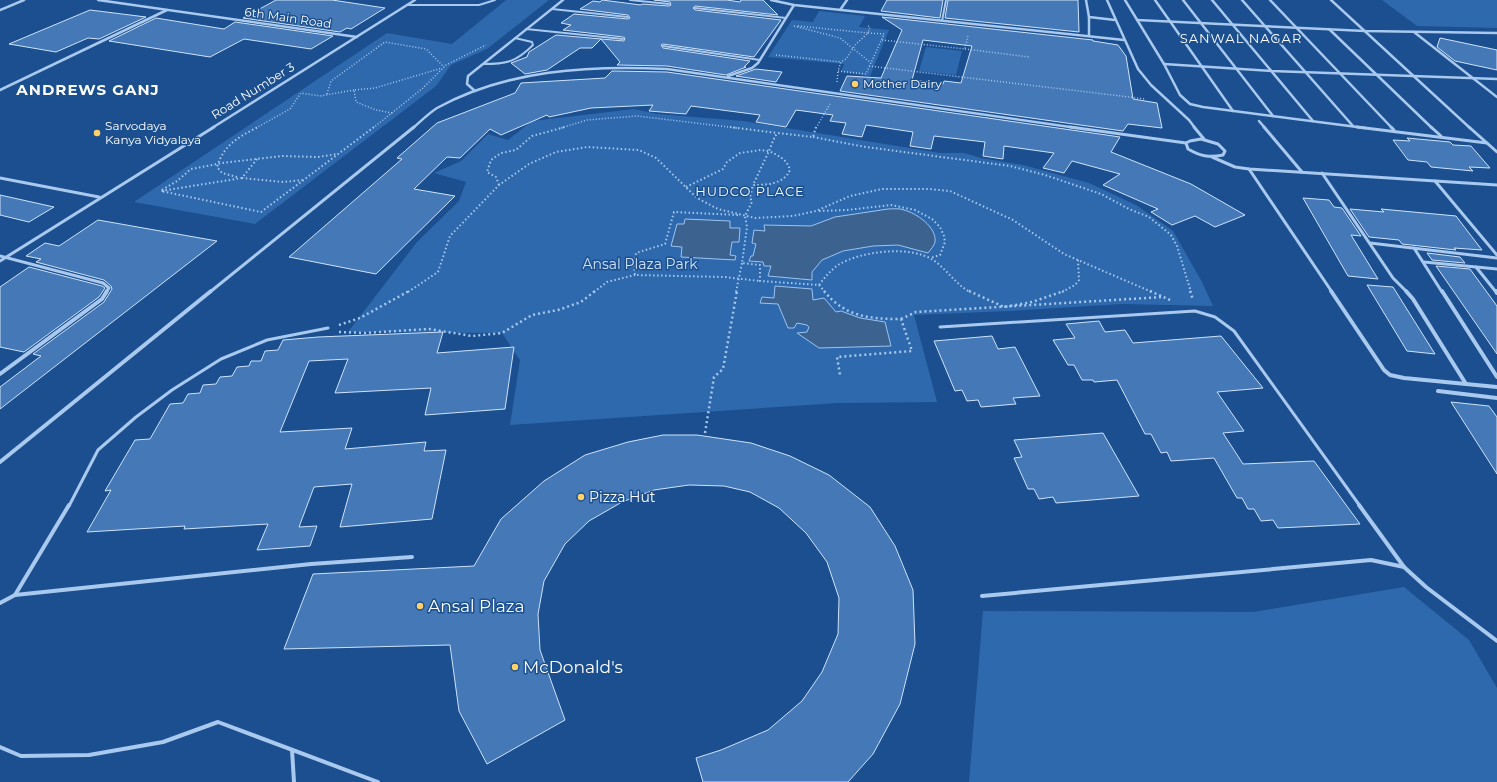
<svg xmlns="http://www.w3.org/2000/svg" width="1497" height="782" viewBox="0 0 1497 782" font-family="Montserrat,sans-serif">
<style>
.green{fill:#2e69ad}
.water{fill:#3c6290;stroke:#9cc4f0}
.building{fill:#4478b7;stroke:#cfe3fa;fill-rule:evenodd}
.lines{fill:none;stroke-linecap:round;stroke-linejoin:round}
.path-far2{stroke:#a9c9ee;stroke-width:1.5;stroke-dasharray:1 2;stroke-linecap:butt}
.path-far1{stroke:#a9c9ee;stroke-width:2;stroke-dasharray:1.5 2.5;stroke-linecap:butt}
.path{stroke:#a9c9ee;stroke-width:2.5;stroke-dasharray:2 3;stroke-linecap:butt}
.service-far2{stroke:#a9c9ee;stroke-width:2}
.service-far1{stroke:#a9c9ee;stroke-width:3}
.service{stroke:#a9c9ee;stroke-width:4}
.minor-far2{stroke:#a9c9ee;stroke-width:2.5}
.minor-far1{stroke:#a9c9ee;stroke-width:3}
.minor{stroke:#a9c9ee;stroke-width:4}
.poi-dot{fill:#ffd166;stroke:#1b4f8f;stroke-width:1.5}
.labels{text-anchor:middle;stroke-width:3;stroke-linejoin:round;paint-order:stroke}
.far-street-label{font-size:12px;fill:#fff;stroke:#1b4f8f}
.far-poi-label{font-size:12px;fill:#fff;stroke:#1b4f8f;text-anchor:start}
.far-neighbourhood-label{font-size:13px;letter-spacing:1px;fill:#fff;stroke:#1b4f8f}
.park-label{font-size:14px;fill:#cfe3fa;stroke:#1b4f8f}
.poi-label{font-size:14px;fill:#fff;stroke:#1b4f8f;text-anchor:start}
.far-district-label{font-size:15px;font-weight:bold;letter-spacing:1px;fill:#fff;stroke:#1b4f8f}
.near-poi-label{font-size:17px;fill:#fff;stroke:#1b4f8f;text-anchor:start}
</style>
<rect width="100%" height="100%" fill="#1b4f8f"/>
<g class="green">
<path d="M506,0H549L487,49L451,65L436,86L255,224L134,202L387,33L452,44Z"/>
<path d="M1382,0H1497V28L1417,26Z"/>
<path d="M819,11L865,16L859,27L889,30L870,76L841,72L844,64L768,57L792,20L813,22Z"/>
<path d="M926,47L962,51L956,75L919,71Z"/>
<path d="M634,109L657,114L743,121L940,153H964L981,158L1023,165L1089,183L1136,205L1173,231L1202,282L1213,306L1122,304L1009,311L914,315L937,402L838,403L510,425L520,360L502,333L348,332L417,242L459,201L466,182L434,173L461,161L488,134L508,140L532,121Z"/>
<path d="M1404,587L1469,640L1497,688V782H969L983,611L1253,612Z"/>
</g>
<g class="water">
<path d="M888,209C893,209 899,208 904,210C916,213 937,227 935,242C934,246 931,249 928,253L898,245L873,246L843,251L822,260L812,272V280L768,276L771,266H764L763,262L749,261L751,256H753L756,244L752,243L754,230L765,231L764,225L811,226L835,217Z"/>
<path d="M685,219L730,221V228H740L739,242H732L730,255L736,256L735,260L681,257L682,247L671,246L677,224H684Z"/>
<path d="M775,286L812,289L813,300L824,298L836,312L841,311L860,318L885,322L891,346L819,348L797,333L807,332L809,327L807,325L797,323L794,328H788L778,304L760,303L762,297L774,298Z"/>
</g>
<g class="building">
<path d="M276,0H332L385,8L351,29L347,28L340,32L243,18Z"/>
<path d="M602,0L641,5L642,4L669,6L671,5L670,2L654,0H727L740,2L741,0H763L778,15L695,6L693,8L695,10L781,20L754,57L663,44L661,45L663,48L750,61L744,67H746L726,75L667,66L617,65L620,62L601,39L592,48H580L547,70L525,74L511,63L527,57L529,52L556,35L624,41L625,38L623,37L563,30L571,25L561,23L574,14L628,19L630,18L628,15L580,9L593,1L600,2Z"/>
<path d="M887,0H943L940,18L881,11Z"/>
<path d="M948,0H1078L1079,32L945,18Z"/>
<path d="M90,10L146,17L99,39L88,38L56,52L9,44Z"/>
<path d="M882,17L1093,40V41L1118,45L1126,56L1133,99L1157,103L1162,128L1128,124L1123,131L840,91L847,76L881,78L902,30ZM923,40L972,46L961,83L944,81L943,84L912,80Z"/>
<path d="M156,18L224,29L235,22L333,36L311,49L244,39L210,57L109,41Z"/>
<path d="M1440,38L1497,50V70L1455,61L1437,47Z"/>
<path d="M756,69L782,72L776,82L736,76Z"/>
<path d="M612,71L667,72L1120,137L1111,152L1191,184L1245,215L1215,227L1195,216L1172,225L1151,212L1158,209L1103,185L1120,174L1072,161L1064,173L1043,168L1054,153L1004,146L1003,159L983,156L985,142L934,136L931,149L910,146L913,132L866,125L862,137L842,134L846,123L830,121L833,115L796,110L786,127L756,122L760,115L691,106L686,114L649,111L653,105L591,108L549,117L547,115L501,135L490,129L460,158L447,157L414,189L455,196L376,274L289,257L402,159L397,158L437,123L515,93L521,83L605,78Z"/>
<path d="M1407,138L1450,142L1453,145L1471,146L1490,168L1469,167L1473,171L1431,167L1427,162L1408,160L1393,140L1410,141Z"/>
<path d="M0,195L54,207L29,222L0,215Z"/>
<path d="M1303,198L1329,200L1334,207L1342,208L1361,236L1351,235L1378,279L1348,276Z"/>
<path d="M1350,209L1384,212L1381,209L1456,216L1482,250L1454,248L1456,250L1402,244L1399,240L1369,237Z"/>
<path d="M98,220L217,241L0,409V387L41,356L33,354L104,302L112,289L111,286L104,280L36,262L41,259L26,256L45,243L59,246Z"/>
<path d="M1427,253L1460,257L1465,263L1432,260Z"/>
<path d="M1436,266L1470,269L1497,306V354Z"/>
<path d="M29,267L102,286L105,288L99,297L24,352L0,347V287Z"/>
<path d="M1367,285L1393,287L1435,354L1407,351Z"/>
<path d="M1099,321L1105,332L1125,330L1133,343L1221,336L1263,388L1217,392L1244,431L1223,433L1243,464L1314,461L1360,524L1278,528L1273,520L1261,521L1254,509H1248L1242,498H1237L1214,458L1171,461L1167,452L1161,453L1151,434H1145L1117,380L1094,382L1093,380H1082L1074,365H1068L1053,340L1075,338L1066,324Z"/>
<path d="M443,332L437,353L514,347L505,409L425,415L431,388L335,393L348,359L309,361L280,432L352,428L345,449L426,442L424,451L446,450L432,519L340,527L352,484L314,487L299,527L317,526L310,546L257,550L268,524L184,529L185,526L87,532L111,490L105,491L135,440L150,439L170,404L183,403L188,394L200,393L203,385L216,384L220,377L232,376L237,367L249,366L251,361H261L265,351L278,350L283,340L318,337Z"/>
<path d="M992,336L998,349L1015,347L1040,396L1013,398L1016,404L981,407L978,400L967,401L962,390L955,391L934,341Z"/>
<path d="M1451,402L1489,406L1497,417V474Z"/>
<path d="M1103,433L1139,496L1056,503L1053,497L1039,499L1034,489H1028L1014,458L1022,457L1014,440Z"/>
<path d="M663,435H697L751,443L790,456L829,475L870,507L895,546L913,590L915,644L900,704L873,754L848,782H703L696,758L721,750L768,730L802,701L822,672L838,634L839,598L827,562L806,533L779,508L750,492L724,486L689,485L654,490L622,502L589,521L565,544L544,581L538,614L540,650L565,720L487,764L459,711L450,645L284,649L313,574L474,566L501,519L544,481L585,455L628,442Z"/>
</g>
<g class="lines">
<g class="path-far2">
<path d="M794,26L840,38L871,63"/>
<path d="M798,26L868,33L870,27L868,26"/>
<path d="M868,33L884,34L866,74L838,71L841,62L846,59L856,44Z"/>
<path d="M882,40L965,49L968,35"/>
<path d="M965,49L1029,57"/>
<path d="M776,55L841,62"/>
<path d="M869,66L1146,99"/>
<path d="M837,82L838,71"/>
<path d="M327,94L331,81L385,42L426,49L444,67"/>
<path d="M392,113L376,110L356,102L354,90L375,88L442,68"/>
<path d="M256,128L290,109L301,93L320,96L354,90"/>
<path d="M373,128L423,88L446,65L486,45"/>
<path d="M561,128L587,120L637,116L737,128"/>
<path d="M816,128L830,104"/>
</g>
<g class="path-far1">
<path d="M730,127L777,133"/>
<path d="M816,127L813,137L778,133L775,136L769,151C779,156 787,159 790,170C784,184 767,185 753,185L750,197L752,202L745,216L747,227L742,263L760,265V281L819,285L825,292"/>
<path d="M813,137L866,147L1010,166L1045,175L1101,194L1129,209L1149,217L1171,235L1177,246L1191,292"/>
<path d="M257,159L242,178L283,182L304,180"/>
<path d="M237,177L222,173L217,167C224,144 239,137 258,127"/>
<path d="M242,178L161,191L261,212L374,127"/>
<path d="M499,185L496,177L487,172L491,160L501,153L516,150L532,136L565,127"/>
<path d="M686,187L723,169L727,162L740,153L761,150L769,151L753,185"/>
<path d="M162,190L177,181L191,169L222,163L282,156L318,157L337,154"/>
<path d="M819,211L847,210L891,205L915,210L932,219L940,227L944,236L945,242L940,255L930,258"/>
<path d="M738,215L674,212L665,244L636,253L634,264L635,275L724,277L760,281"/>
<path d="M819,285C825,277 830,271 838,265C861,251 910,245 933,260C947,269 954,283 970,292"/>
<path d="M408,292L438,272L450,236L499,185L529,164L556,152L587,147L639,150L656,158L697,198L718,209L755,218L793,216L816,211L850,196L882,189H929L950,191L1013,220L1064,254L1152,292"/>
<path d="M594,292L607,282L635,275"/>
<path d="M736,292L742,263"/>
<path d="M1062,292L1075,285L1079,280L1078,260"/>
</g>
<g class="path">
<path d="M824,291C845,317 870,319 901,319L912,351L837,357L840,375"/>
<path d="M969,291L1004,307L1032,302L1064,291"/>
<path d="M1150,291L1170,300"/>
<path d="M1190,291L1193,300"/>
<path d="M901,319L916,312L1163,297"/>
<path d="M339,325L360,318L409,291"/>
<path d="M339,332L364,333L429,329L472,336L502,333L532,315L558,310L581,302L595,291"/>
<path d="M705,433L714,377L723,369L737,291"/>
</g>
<g class="service-far2">
<path d="M630,0L669,4"/>
<path d="M407,5H479L495,0"/>
<path d="M695,8L786,18"/>
<path d="M552,9L628,17"/>
<path d="M942,21L946,0"/>
<path d="M526,29L623,39"/>
<path d="M663,46L760,60"/>
<path d="M483,64C507,64 516,62 533,45L532,42L515,38"/>
</g>
<g class="service-far1">
<path d="M940,327L1195,311L1215,317L1234,331L1360,506"/>
<path d="M69,506L98,450L136,417L172,390L221,359L267,340L328,328"/>
</g>
<g class="service">
<path d="M1359,505L1404,567L1426,587L1497,641"/>
<path d="M15,595L69,505"/>
<path d="M982,596L1371,560L1404,567"/>
<path d="M0,603L15,595L311,564L412,557"/>
<path d="M0,747L21,756L89,755L163,742L218,722L378,782"/>
<path d="M292,750L294,782"/>
</g>
<g class="minor-far2">
<path d="M98,0L357,37"/>
<path d="M771,0L794,5L1124,40"/>
<path d="M1086,0L1089,17L1115,20"/>
<path d="M1107,0L1138,69L1151,85L1189,120L1195,128"/>
<path d="M1125,0L1164,64L1180,95L1190,104L1203,107L1365,128"/>
<path d="M1155,0L1233,111"/>
<path d="M1183,0L1273,116"/>
<path d="M1212,0L1313,121"/>
<path d="M1242,0L1353,126"/>
<path d="M1270,0L1392,128"/>
<path d="M1331,0L1470,128"/>
<path d="M0,10L24,0"/>
<path d="M840,10L847,0"/>
<path d="M1089,17V36"/>
<path d="M1137,20L1365,31L1497,33"/>
<path d="M1329,29L1432,128"/>
<path d="M1414,32L1497,97"/>
<path d="M1164,64L1272,71L1497,79"/>
<path d="M728,76L752,68L758,63L794,5"/>
<path d="M0,90L167,10"/>
<path d="M475,91L467,84L468,76L563,0"/>
<path d="M1259,121L1265,128"/>
<path d="M212,128L415,0"/>
<path d="M413,128C421,121 429,113 437,108C506,70 589,65 667,69L1077,128"/>
</g>
<g class="minor-far1">
<path d="M1070,127L1186,143"/>
<path d="M1194,127L1204,139"/>
<path d="M1264,127L1302,172"/>
<path d="M1357,127L1487,143"/>
<path d="M1391,127L1394,130"/>
<path d="M1431,127L1441,136"/>
<path d="M1469,127L1497,152"/>
<path d="M1201,139L1218,144L1225,151L1223,155C1209,158 1200,156 1188,149L1186,143L1190,141Z"/>
<path d="M1212,157L1235,167L1249,169L1497,185"/>
<path d="M1249,169L1332,292"/>
<path d="M1322,173L1393,278L1407,292"/>
<path d="M0,178L99,197"/>
<path d="M1435,181L1497,255"/>
<path d="M1370,243L1497,258"/>
<path d="M1414,248L1442,292"/>
<path d="M0,256L103,283L109,288L106,292"/>
<path d="M0,261L214,127"/>
<path d="M1424,262L1497,269"/>
<path d="M1476,267L1496,292"/>
<path d="M210,292L414,127"/>
</g>
<g class="minor">
<path d="M1331,291L1384,370L1390,375L1404,378L1497,387"/>
<path d="M1406,291L1413,299L1466,384"/>
<path d="M1442,291L1497,377"/>
<path d="M1496,291L1497,293"/>
<path d="M0,374L102,299L107,291"/>
<path d="M1438,391L1497,398"/>
<path d="M0,462L211,291"/>
</g>
</g>
<g class="poi-dot">
<circle cx="855" cy="84" r="4"/>
<circle cx="97" cy="133" r="4"/>
<circle cx="581" cy="497" r="4"/>
<circle cx="420" cy="606" r="4"/>
<circle cx="515" cy="667" r="4"/>
</g>
<g class="labels">
<g class="far-street-label">
<text transform="translate(288 18) rotate(8)" y="4">6th Main Road</text>
<text transform="translate(253 91) rotate(-32)" y="4">Road Number 3</text>
</g>
<g class="far-poi-label">
<text x="863" y="88">Mother Dairy</text>
<text x="105" y="130">Sarvodaya<tspan x="105" dy="14">Kanya Vidyalaya</tspan></text>
</g>
<g class="far-neighbourhood-label">
<text x="1241" y="43">SANWAL NAGAR</text>
<text x="750" y="196">HUDCO PLACE</text>
</g>
<g class="park-label">
<text x="640" y="269">Ansal Plaza Park</text>
</g>
<g class="poi-label">
<text x="589" y="502">Pizza Hut</text>
</g>
<g class="far-district-label">
<text x="88" y="95">ANDREWS GANJ</text>
</g>
<g class="near-poi-label">
<text x="428" y="612">Ansal Plaza</text>
<text x="523" y="673">McDonald's</text>
</g>
</g>
</svg>
